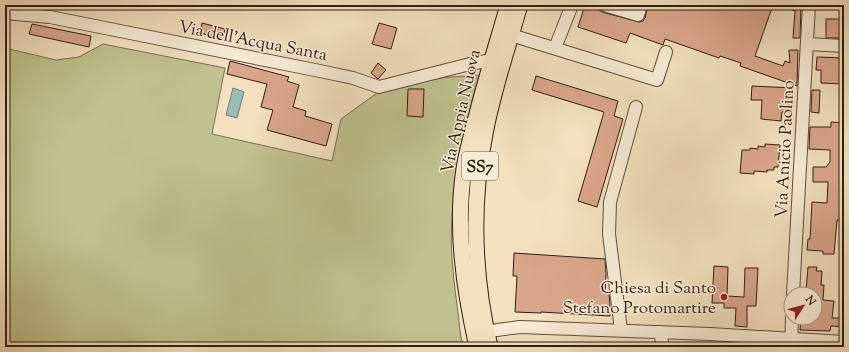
<svg xmlns="http://www.w3.org/2000/svg" width="849" height="352" viewBox="0 0 849 352" font-family="'Sorts Mill Goudy',serif">
<style>
.green{fill:#bfc18f;stroke:#777052}
.water{fill:#9bbdb3;stroke:#707d74}
.building{fill:#daa68b;stroke:#2f1e15}
.lines{fill:none;stroke-linecap:round;stroke-linejoin:round}
.minor-casing{stroke:#604e3f;stroke-width:14}
.major-casing{stroke:#2f1e15;stroke-width:17}
.minor{stroke:#f7ebd5;stroke-width:12}
.major{stroke:#f3e0be;stroke-width:15}
.poi-dot{fill:#8f2418;stroke:#f7ebd5;stroke-width:1.5}
.labels{text-anchor:middle;stroke-width:3;stroke-linejoin:round;paint-order:stroke}
.shield{fill:#f7ebd5;stroke:#6b5c4f;stroke-width:1}
.shield-label{font-size:16px;font-weight:bold;fill:#2f1e15}
.street-label{font-size:17px;fill:#2f1e15;stroke:#f7ebd5}
.poi-label{font-size:17px;fill:#2f1e15;stroke:#f7ebd5;text-anchor:end}
</style>
<rect width="100%" height="100%" fill="#f3e0be"/>
<filter id="stains"><feTurbulence type="fractalNoise" baseFrequency=".005" numOctaves="4"/><feColorMatrix values="0 0 0 0 .2 0 0 0 0 .09 0 0 0 0 .02 0 0 0 .5 -.17"/></filter>
<radialGradient id="worn" r=".72"><stop offset=".6" stop-color="#630" stop-opacity="0"/><stop offset="1" stop-color="#630" stop-opacity=".3"/></radialGradient>
<path class="green" d="M103,44L225,68L212,134L332,161L341,119L377,93L412,80L479,75C463,136 448,195 452,259C454,285 458,312 461,338L464,347H5V48L56,60L79,57Z"/>
<path class="water" d="M233,88L244,92L237,118L226,115Z"/>
<g class="building">
<path d="M585,5L597,8L602,12L639,22L643,21L645,18L648,5H697L707,8L708,5H773L755,56L783,66L785,61L790,63L789,50H798L797,86L740,66L741,63L720,56L719,58L665,39L663,45L630,33L626,43L578,27Z"/>
<path d="M780,5H801L800,38H793L795,11Z"/>
<rect x="826" y="19" width="18" height="19"/>
<path d="M202,23L225,29L223,39L200,33Z"/>
<path d="M379,23L397,28L391,49L372,44Z"/>
<path d="M32,24L91,36L89,47L29,34Z"/>
<path d="M817,57L844,58L843,84L821,83V70H816Z"/>
<path d="M230,61L289,77L287,81L299,85L293,107L306,111L305,116L332,124L326,146L267,130L273,110L261,107L267,84L227,74Z"/>
<path d="M378,63L386,70L378,79L371,73Z"/>
<path d="M536,76L618,101L614,116L623,119L597,207L578,201L604,112L532,90Z"/>
<path d="M752,86L793,88L791,112H782L781,121L761,119L762,100H751Z"/>
<path d="M408,89H424L423,117L407,116Z"/>
<path d="M812,90H820L819,113L811,112Z"/>
<path d="M831,122L844,123V220H837L834,254H823V251L807,250L808,239H810L812,202L827,203L828,182H813V167H826L830,162V150L809,149L810,127H831Z"/>
<path d="M765,144L780,145L778,167H774V170H767V172L754,171V174L740,173L742,150H750V148L758,149V146L765,147Z"/>
<path d="M514,253L605,259L606,274L605,293L609,294L610,305V316L541,312V313L515,312L517,276H513Z"/>
<path d="M714,266L728,267L727,296L744,297L745,268H758L756,306H747V327L735,326L736,308H724V303H712Z"/>
<path d="M808,267H817L816,271H822L821,285H824L823,300L834,301L832,318H844V327L831,326L830,331L800,330L801,318H815V292L806,291Z"/>
</g>
<g class="lines">
<defs>
<g id="minor">
<path d="M604,5L638,15L641,5"/>
<path d="M5,13L50,17L320,71L353,78L379,87L470,64L492,60"/>
<path d="M511,35L657,80L666,52"/>
<path d="M807,44L844,46"/>
<path d="M555,48L572,5"/>
<path d="M793,294L809,5"/>
<path d="M621,330L609,234L610,202L636,107"/>
<path d="M660,332L663,347"/>
<path d="M478,334L497,330L520,327L710,334L844,342"/>
<path d="M791,347L792,318"/>
</g>
<g id="major">
<path d="M477,347C464,289 455,228 464,169C467,149 473,130 478,110C487,75 498,40 508,5"/>
<path d="M490,347C474,278 471,204 485,134C493,90 508,47 520,5"/>
</g>
</defs>
<use href="#minor" class="minor-casing"/>
<use href="#major" class="major-casing"/>
<use href="#minor" class="minor"/>
<use href="#major" class="major"/>
</g>
<circle class="poi-dot" cx="724" cy="297" r="4"/>
<g class="labels">
<rect class="shield" x="462" y="152" width="36" height="28" rx="3"/>
<g class="shield-label">
<text x="480" y="172">SS7</text>
</g>
<g class="street-label">
<text transform="translate(253 40) rotate(11)" y="6">Via dell'Acqua Santa</text>
<text transform="translate(460 111) rotate(-77)" y="6">Via Appia Nuova</text>
<text transform="translate(784 149) rotate(-87)" y="6">Via Anicio Paolino</text>
</g>
<g class="poi-label">
<text x="716" y="293">Chiesa di Santo<tspan x="716" dy="20">Stefano Protomartire</tspan></text>
</g>
</g>
<rect width="849" height="352" fill="none" stroke="#f3e0be" stroke-width="20"/>
<rect x="6" y="6" width="837" height="340" fill="none" stroke="#2f1e15" stroke-width="2"/>
<rect x="10" y="10" width="829" height="332" fill="none" stroke="#2f1e15"/>
<g transform="translate(803 306) rotate(54)"><circle r="19" fill="#f7ebd5" stroke="#a79988"/>
<path d="M0-3L7 15L0 10L-7 15Z" fill="#8f2418"/>
<text y="-6" font-size="11" font-weight="bold" text-anchor="middle" fill="#2f1e15">N</text>
</g>
<rect width="100%" height="100%" filter="url(#stains)"/>
<rect width="100%" height="100%" fill="url(#worn)"/>
</svg>
